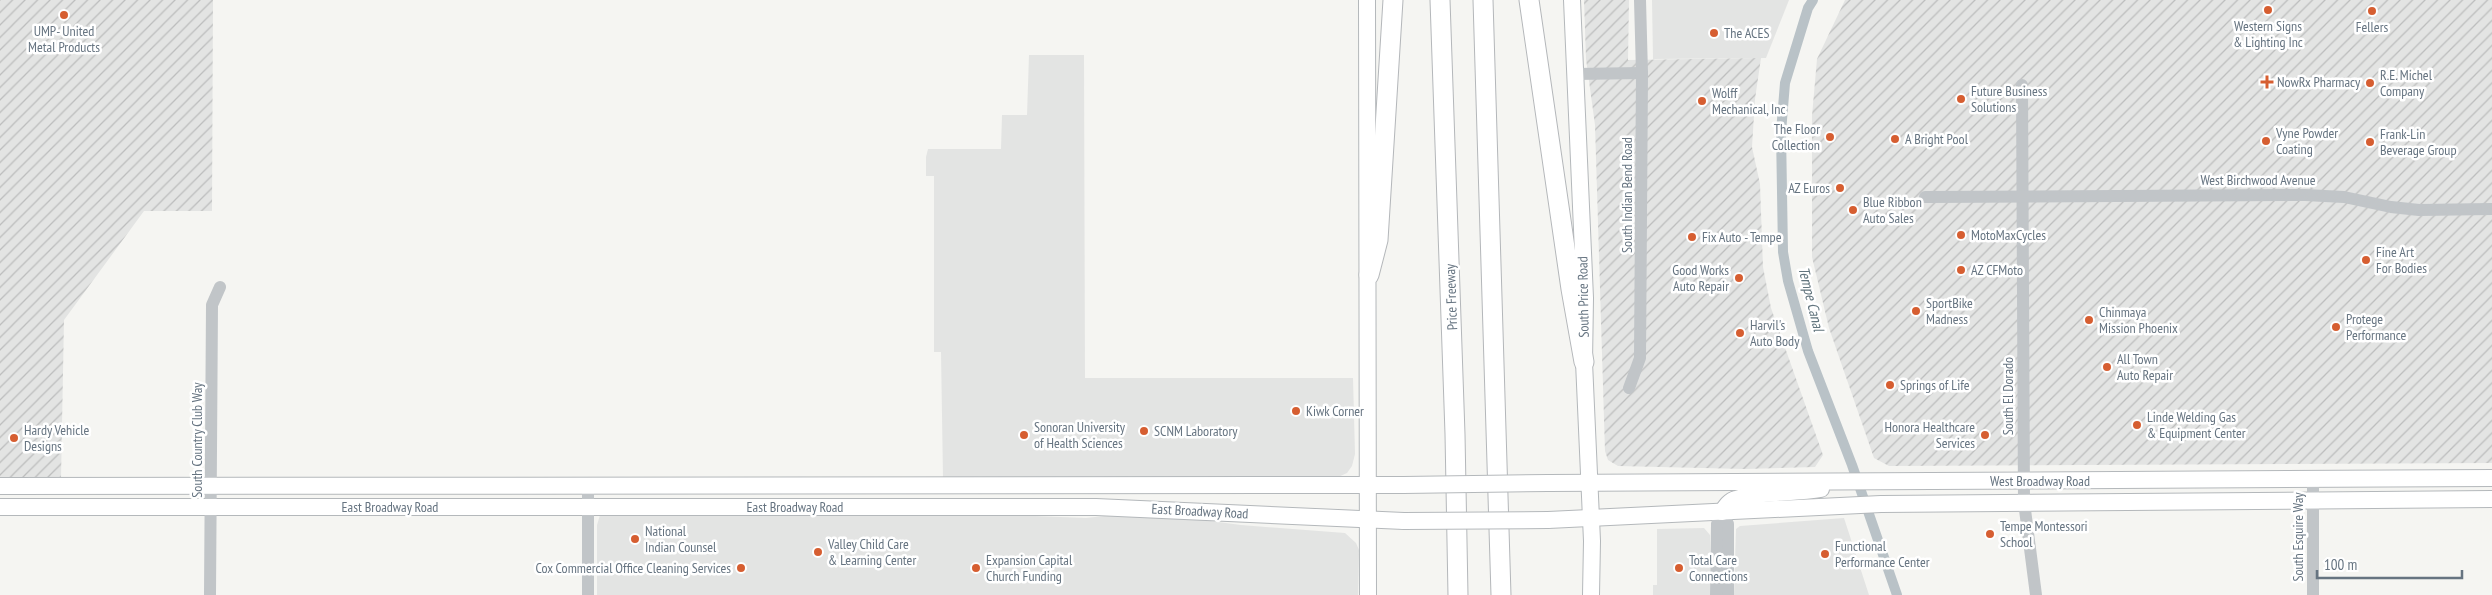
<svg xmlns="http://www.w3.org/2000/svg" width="2492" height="595" viewBox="0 0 2492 595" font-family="'PT Sans Narrow',sans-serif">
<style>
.built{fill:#e3e4e3}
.industrial{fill:url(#industrial-furrows)}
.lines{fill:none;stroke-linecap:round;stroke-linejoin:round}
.canal{stroke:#b9c2c7;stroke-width:10}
.major-casing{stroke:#b4b8bb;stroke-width:18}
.highway-casing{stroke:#b4b7ba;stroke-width:21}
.minor{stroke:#c1c5c8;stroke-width:12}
.major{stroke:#fff;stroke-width:16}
.highway{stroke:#fff;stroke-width:19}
.major-bridge-casing{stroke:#b4b8bb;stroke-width:18;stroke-linecap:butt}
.major-bridge{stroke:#fff;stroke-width:16}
.poi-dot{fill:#d65e31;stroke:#fff;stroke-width:2}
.labels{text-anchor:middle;stroke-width:5;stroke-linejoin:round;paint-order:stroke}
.poi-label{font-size:14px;fill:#667481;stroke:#fff;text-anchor:start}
.street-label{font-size:14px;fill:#667481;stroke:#fff}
.water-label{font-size:15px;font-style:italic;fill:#62757e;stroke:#fff}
</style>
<defs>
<pattern id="industrial-furrows" width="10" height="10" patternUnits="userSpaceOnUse" patternTransform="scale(1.25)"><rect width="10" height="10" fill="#e3e4e3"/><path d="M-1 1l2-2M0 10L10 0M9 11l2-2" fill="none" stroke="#bcbdbd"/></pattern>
</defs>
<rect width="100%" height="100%" fill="#f5f5f2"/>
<g class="built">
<path d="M1652,0H1789L1766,58L1653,59Z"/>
<path d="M1029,55H1084L1085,378H1353L1355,454L1352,466L1347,473L1336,478H943L941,352H934V176H926V157L928,149H1001L1002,115H1027Z"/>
<path d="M982,514L1086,518L1113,515L1203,520L1241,525L1345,533L1356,543L1359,550L1358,595H597V525L600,515Z"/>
<path d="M1844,518L1869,595H1734L1736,529L1740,526Z"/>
<path d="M1704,528L1710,535V595H1653V585H1657V529Z"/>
</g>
<g class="industrial">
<path d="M0,0H213L212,211H144L64,320L61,478H0Z"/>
<path d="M1584,0H1629L1628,60L1761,58L1755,99L1752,147L1760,184L1763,267L1771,308L1823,455L1815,467L1745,469L1618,466L1608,460L1605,451L1595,125L1586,59Z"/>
<path d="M1845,0H2492V463L1889,466L1874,458L1829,328L1812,257V116L1817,59Z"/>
</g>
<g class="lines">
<path class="canal" d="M1813,0L1808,8L1785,83L1781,132L1783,252L1788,281L1808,351L1852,465L1897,595"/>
<defs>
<g id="major">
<path d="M1367,0L1368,595"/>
<path d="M1572,0L1585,298L1584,362L1592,541L1591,595"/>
<path d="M1548,483L2492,478"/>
<path d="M0,486L1403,485"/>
<path d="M0,507H1096L1404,521"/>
<path d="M1722,512C1726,506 1729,501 1736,499C1758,491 1795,494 1821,489"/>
<path d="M1548,520L1881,504L2492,499"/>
</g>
<g id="highway">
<path d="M1440,0L1455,434L1458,595"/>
<path d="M1483,0L1501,595"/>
<path d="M1529,0L1571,289L1584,362"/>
<path d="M1369,275L1378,240L1393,0"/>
</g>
</defs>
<use href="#major" class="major-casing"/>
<use href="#highway" class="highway-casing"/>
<g class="minor">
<path d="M1575,74L1642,73"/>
<path d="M2022,85L2024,502L2036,595"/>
<path d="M1925,197L2305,195L2344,197L2391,207L2419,210L2492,209"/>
<path d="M1629,388L1640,358L1642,73L1640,0"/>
<path d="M588,486V595"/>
<path d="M1722,512L1728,524V595"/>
<path d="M210,595L212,305L220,287"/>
<path d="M1716,595L1717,524L1722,512"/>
<path d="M2313,595V479"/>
</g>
<use href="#major" class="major"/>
<use href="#highway" class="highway"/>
<defs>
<g id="major-bridge">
<path d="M1403,485L1548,483"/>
<path d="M1404,521L1548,520"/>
</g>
</defs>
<use href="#major-bridge" class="major-bridge-casing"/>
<use href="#major-bridge" class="major-bridge"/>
</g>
<g class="poi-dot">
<circle cx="2268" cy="10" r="5"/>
<circle cx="2372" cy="11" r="5"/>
<circle cx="64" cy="15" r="5"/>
<circle cx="1714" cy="33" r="5"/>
<path d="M2264.5 74.5h5v5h5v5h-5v5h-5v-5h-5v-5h5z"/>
<circle cx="2370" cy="83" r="5"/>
<circle cx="1961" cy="99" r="5"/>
<circle cx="1702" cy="101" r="5"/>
<circle cx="1830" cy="137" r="5"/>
<circle cx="1895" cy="139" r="5"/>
<circle cx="2266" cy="141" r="5"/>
<circle cx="2370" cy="142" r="5"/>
<circle cx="1840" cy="188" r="5"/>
<circle cx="1853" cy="210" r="5"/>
<circle cx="1961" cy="235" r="5"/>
<circle cx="1692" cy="237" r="5"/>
<circle cx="2366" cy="260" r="5"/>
<circle cx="1961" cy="270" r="5"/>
<circle cx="1739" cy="278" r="5"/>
<circle cx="1916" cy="311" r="5"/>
<circle cx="2089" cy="320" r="5"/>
<circle cx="2336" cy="327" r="5"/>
<circle cx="1740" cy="333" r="5"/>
<circle cx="2107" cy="367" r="5"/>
<circle cx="1890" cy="385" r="5"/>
<circle cx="1296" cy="411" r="5"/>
<circle cx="2137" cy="425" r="5"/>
<circle cx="1144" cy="431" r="5"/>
<circle cx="1024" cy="435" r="5"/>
<circle cx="1985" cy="435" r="5"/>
<circle cx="14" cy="438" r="5"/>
<circle cx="1990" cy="534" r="5"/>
<circle cx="635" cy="539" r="5"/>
<circle cx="818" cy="552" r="5"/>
<circle cx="1825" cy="554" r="5"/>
<circle cx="741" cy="568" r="5"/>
<circle cx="976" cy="568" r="5"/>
<circle cx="1679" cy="568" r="5"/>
</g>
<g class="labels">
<g class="poi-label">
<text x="2268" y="31" text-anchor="middle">Western Signs<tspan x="2268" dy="16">&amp; Lighting Inc</tspan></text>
<text x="2372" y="32" text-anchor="middle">Fellers</text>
<text x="64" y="36" text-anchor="middle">UMP- United<tspan x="64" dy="16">Metal Products</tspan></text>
<text x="1724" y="38">The ACES</text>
<text x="2380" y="80">R.E. Michel<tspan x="2380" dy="16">Company</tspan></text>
<text x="2277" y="87">NowRx Pharmacy</text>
<text x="1971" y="96">Future Business<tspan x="1971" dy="16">Solutions</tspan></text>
<text x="1712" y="98">Wolff<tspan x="1712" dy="16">Mechanical, Inc</tspan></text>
<text x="1820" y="134" text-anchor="end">The Floor<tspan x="1820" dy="16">Collection</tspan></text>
<text x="2276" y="138">Vyne Powder<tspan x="2276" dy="16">Coating</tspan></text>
<text x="2380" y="139">Frank-Lin<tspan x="2380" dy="16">Beverage Group</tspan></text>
<text x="1905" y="144">A Bright Pool</text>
<text x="1830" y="193" text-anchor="end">AZ Euros</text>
<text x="1863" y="207">Blue Ribbon<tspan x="1863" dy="16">Auto Sales</tspan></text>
<text x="1971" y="240">MotoMaxCycles</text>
<text x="1702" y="242">Fix Auto - Tempe</text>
<text x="2376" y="257">Fine Art<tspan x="2376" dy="16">For Bodies</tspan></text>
<text x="1729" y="275" text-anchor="end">Good Works<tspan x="1729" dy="16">Auto Repair</tspan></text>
<text x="1971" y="275">AZ CFMoto</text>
<text x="1926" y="308">SportBike<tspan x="1926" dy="16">Madness</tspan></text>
<text x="2099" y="317">Chinmaya<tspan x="2099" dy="16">Mission Phoenix</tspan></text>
<text x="2346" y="324">Protege<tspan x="2346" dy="16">Performance</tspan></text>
<text x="1750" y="330">Harvil's<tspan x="1750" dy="16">Auto Body</tspan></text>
<text x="2117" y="364">All Town<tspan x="2117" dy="16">Auto Repair</tspan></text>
<text x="1900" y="390">Springs of Life</text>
<text x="1306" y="416">Kiwk Corner</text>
<text x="2147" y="422">Linde Welding Gas<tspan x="2147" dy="16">&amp; Equipment Center</tspan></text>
<text x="1034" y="432">Sonoran University<tspan x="1034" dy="16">of Health Sciences</tspan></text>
<text x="1975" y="432" text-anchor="end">Honora Healthcare<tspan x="1975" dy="16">Services</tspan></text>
<text x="24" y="435">Hardy Vehicle<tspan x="24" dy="16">Designs</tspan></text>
<text x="1154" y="436">SCNM Laboratory</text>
<text x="2000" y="531">Tempe Montessori<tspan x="2000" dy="16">School</tspan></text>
<text x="645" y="536">National<tspan x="645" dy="16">Indian Counsel</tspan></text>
<text x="828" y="549">Valley Child Care<tspan x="828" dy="16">&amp; Learning Center</tspan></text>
<text x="1835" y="551">Functional<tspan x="1835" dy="16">Performance Center</tspan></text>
<text x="986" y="565">Expansion Capital<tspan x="986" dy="16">Church Funding</tspan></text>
<text x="1689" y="565">Total Care<tspan x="1689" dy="16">Connections</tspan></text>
<text x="731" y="573" text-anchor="end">Cox Commercial Office Cleaning Services</text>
</g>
<g class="street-label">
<text x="2258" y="185">West Birchwood Avenue</text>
<text transform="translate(1627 195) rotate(-90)" y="5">South Indian Bend Road</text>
<text transform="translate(1451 297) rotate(-92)" y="5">Price Freeway</text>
<text transform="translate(1583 297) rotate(-91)" y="5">South Price Road</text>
<text transform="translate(2008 396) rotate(-90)" y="5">South El Dorado</text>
<text transform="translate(197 440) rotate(-90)" y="5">South Country Club Way</text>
<text x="2040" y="486">West Broadway Road</text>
<text x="390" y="512">East Broadway Road</text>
<text x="795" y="512">East Broadway Road</text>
<text transform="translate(1200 511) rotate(3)" y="5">East Broadway Road</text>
<text transform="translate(2298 537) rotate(-90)" y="5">South Esquire Way</text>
</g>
<g class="water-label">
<text transform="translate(1811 299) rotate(76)" y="5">Tempe Canal</text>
</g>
</g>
<path d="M2317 570v8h145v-8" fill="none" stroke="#667481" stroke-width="2.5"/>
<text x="2324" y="570" font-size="15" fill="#667481" stroke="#ffffff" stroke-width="4" paint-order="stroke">100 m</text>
</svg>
